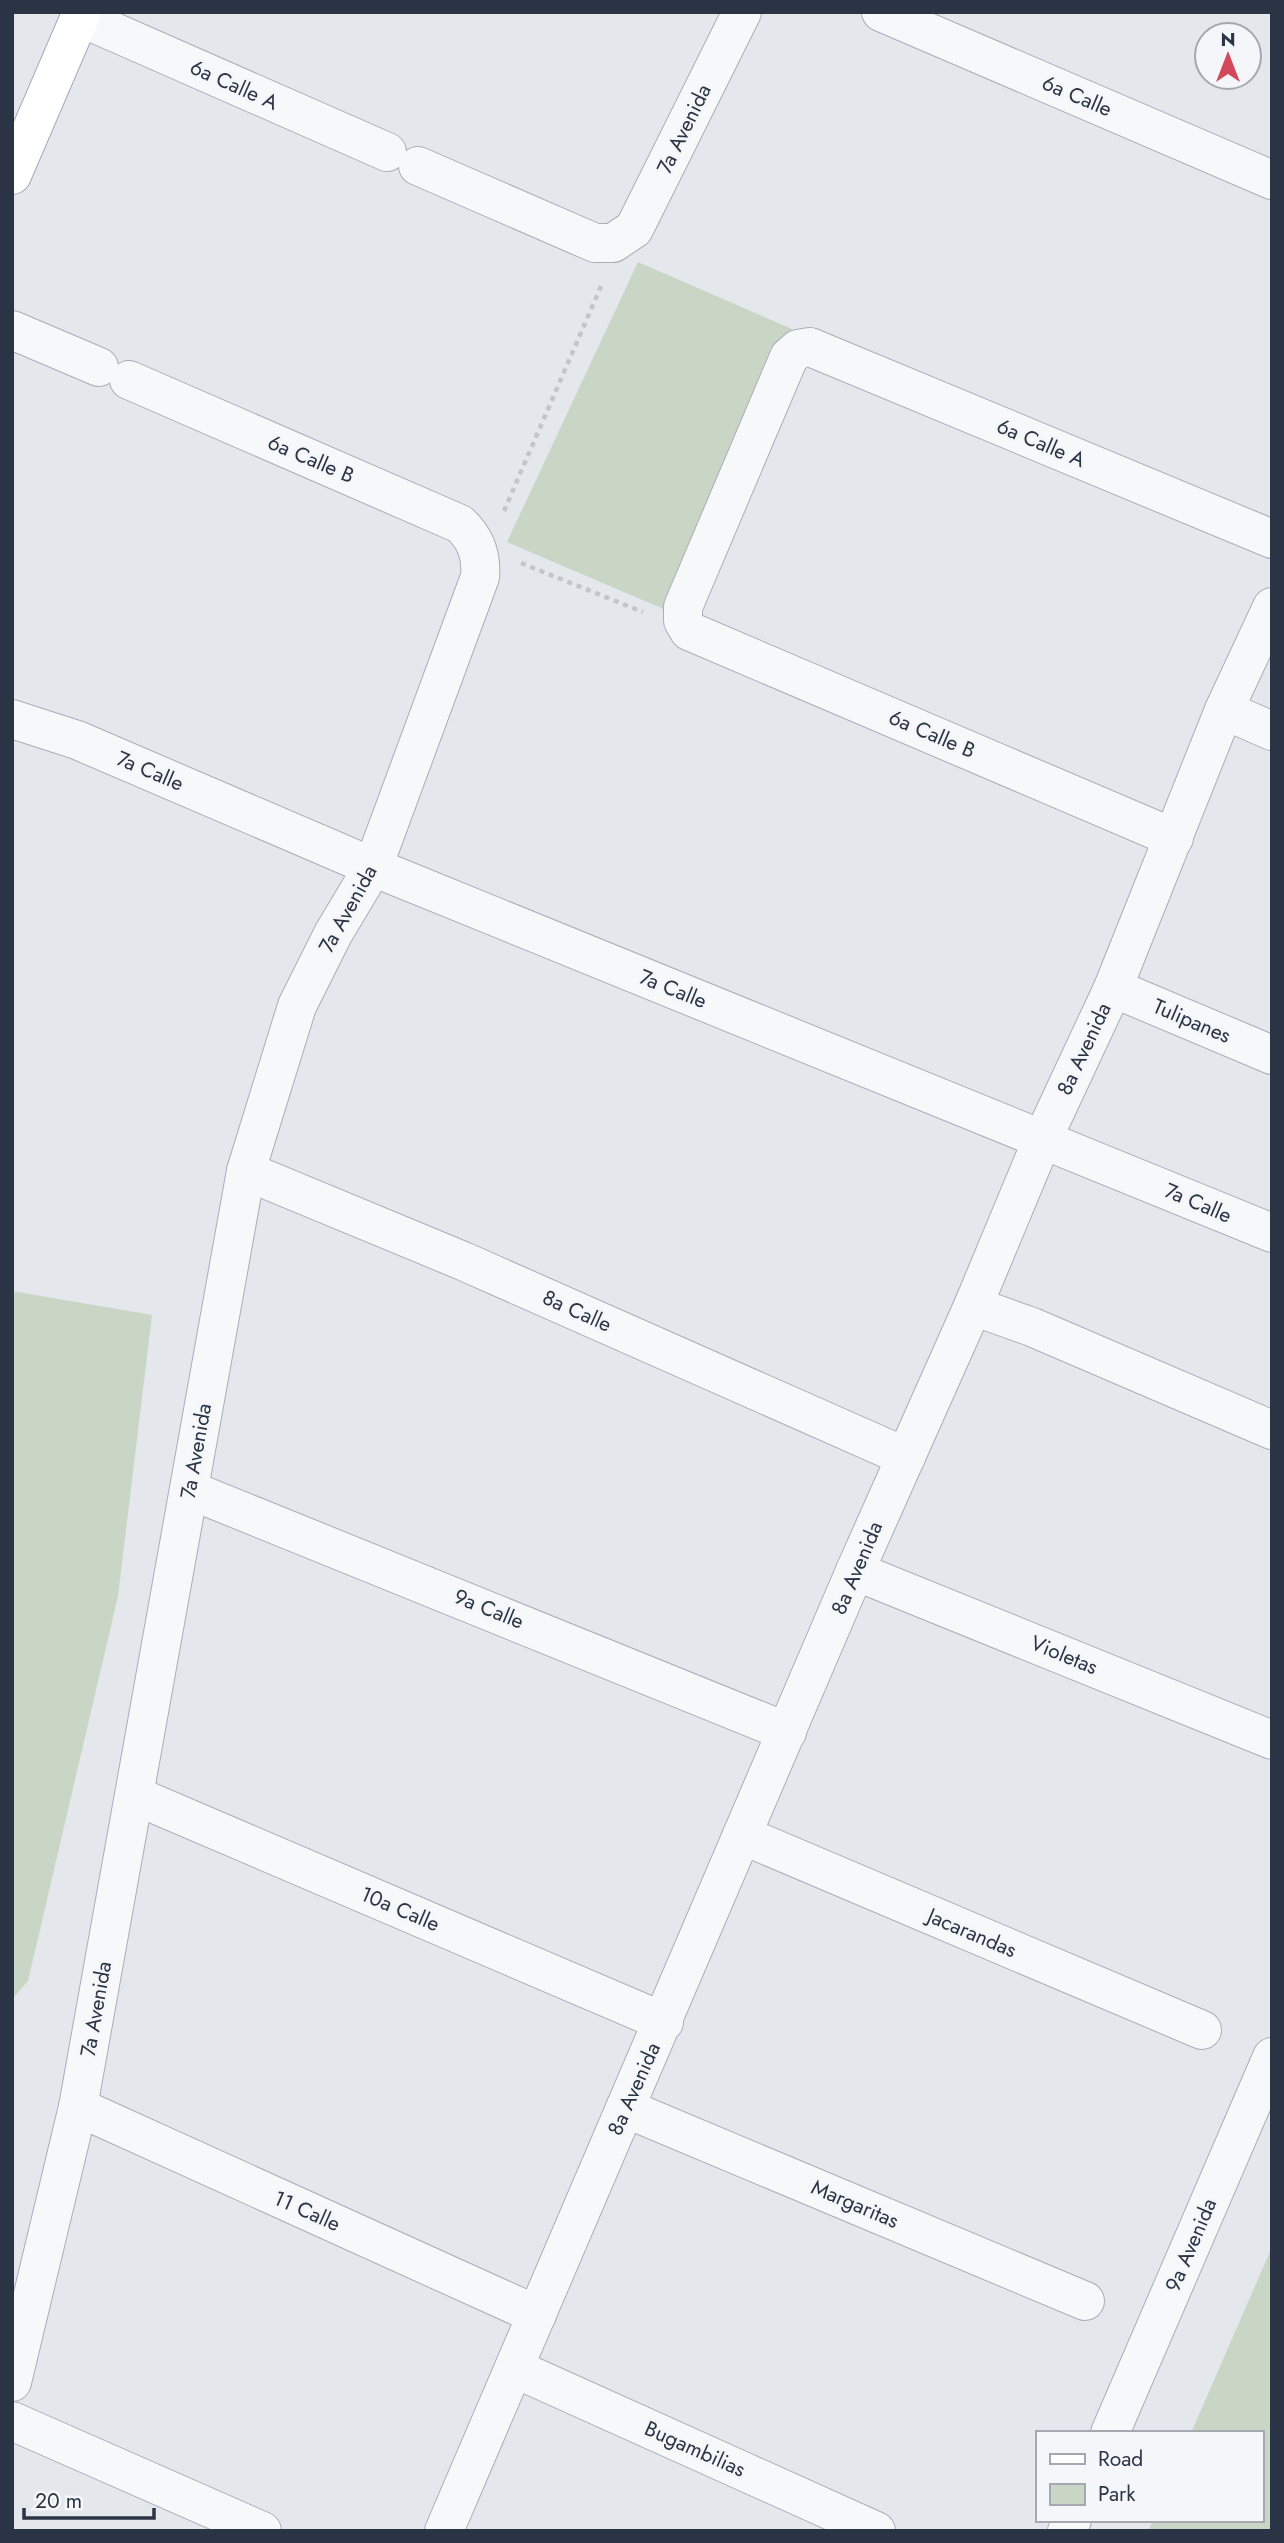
<svg xmlns="http://www.w3.org/2000/svg" width="1284" height="2543" viewBox="0 0 1284 2543" font-family="Jost,sans-serif">
<style>
.green{fill:#c9d6c5}
.lines{fill:none;stroke-linecap:round;stroke-linejoin:round}
.minor-casing{stroke:#a9aeb7;stroke-width:40}
.major-casing{stroke:#a3abb8;stroke-width:40}
.path{stroke:#c2c5cb;stroke-width:4.5;stroke-dasharray:5 5;stroke-linecap:butt}
.minor{stroke:#f7f8fa;stroke-width:38}
.major{stroke:#fff;stroke-width:38}
.labels{text-anchor:middle;stroke-width:5;stroke-linejoin:round;paint-order:stroke}
.street-label{font-size:21px;fill:#2b3445;stroke:#f4f6f9}
</style>
<rect width="100%" height="100%" fill="#e4e7ec"/>
<g class="green">
<path d="M638,262L792,329L673,613L507,542Z"/>
<path d="M12,1291L152,1315L118,1596L28,1981L12,1999Z"/>
<path d="M1272,2247V2531H1148L1153,2520H1261V2433H1191Z"/>
</g>
<g class="lines">
<defs>
<g id="minor">
<path d="M881,12L1272,180"/>
<path d="M80,17L387,152"/>
<path d="M418,166L595,243H613L634,229L742,12"/>
<path d="M12,330L99,367"/>
<path d="M1224,710L1272,731"/>
<path d="M12,719L77,740L373,867L1272,1233"/>
<path d="M1174,838L689,631L683,621V607L789,357L798,349L810,347L1272,539"/>
<path d="M1113,988L1272,1055"/>
<path d="M246,1171L463,1261L906,1457"/>
<path d="M973,1306L1032,1327L1272,1430"/>
<path d="M190,1490L787,1732"/>
<path d="M855,1571L1272,1740"/>
<path d="M136,1796L664,2022"/>
<path d="M742,1835L1202,2030"/>
<path d="M78,2107L537,2315"/>
<path d="M625,2108L1085,2301"/>
<path d="M514,2368L876,2531"/>
<path d="M12,2382L78,2107L246,1171L297,1006L333,934L373,867L480,577C482,555 476,539 460,524L129,380"/>
<path d="M12,2421L262,2531"/>
<path d="M1110,2433L1272,2057"/>
<path d="M444,2531L855,1571L973,1306L1043,1138L1113,988L1224,710L1272,607"/>
<path d="M1067,2531L1072,2520"/>
</g>
<path id="major" d="M12,175L82,12"/>
</defs>
<use href="#minor" class="minor-casing"/>
<use href="#major" class="major-casing"/>
<g class="path">
<path d="M504,511L602,284"/>
<path d="M521,563L643,612"/>
</g>
<use href="#minor" class="minor"/>
<use href="#major" class="major"/>
</g>
<g class="labels">
<g class="street-label">
<text transform="translate(234 85) rotate(24)" y="7">6a Calle A</text>
<text transform="translate(1077 96) rotate(23)" y="7">6a Calle</text>
<text transform="translate(684 129) rotate(-64)" y="7">7a Avenida</text>
<text transform="translate(1041 443) rotate(23)" y="7">6a Calle A</text>
<text transform="translate(311 459) rotate(23)" y="7">6a Calle B</text>
<text transform="translate(932 734) rotate(23)" y="7">6a Calle B</text>
<text transform="translate(150 771) rotate(23)" y="7">7a Calle</text>
<text transform="translate(348 909) rotate(-61)" y="7">7a Avenida</text>
<text transform="translate(673 989) rotate(22)" y="7">7a Calle</text>
<text transform="translate(1192 1021) rotate(23)" y="7">Tulipanes</text>
<text transform="translate(1084 1049) rotate(-65)" y="7">8a Avenida</text>
<text transform="translate(1198 1203) rotate(23)" y="7">7a Calle</text>
<text transform="translate(577 1311) rotate(24)" y="7">8a Calle</text>
<text transform="translate(196 1451) rotate(-80)" y="7">7a Avenida</text>
<text transform="translate(857 1568) rotate(-67)" y="7">8a Avenida</text>
<text transform="translate(489 1609) rotate(22)" y="7">9a Calle</text>
<text transform="translate(1064 1655) rotate(22)" y="7">Violetas</text>
<text transform="translate(400 1909) rotate(23)" y="7">10a Calle</text>
<text transform="translate(972 1933) rotate(23)" y="7">Jacarandas</text>
<text transform="translate(96 2009) rotate(-80)" y="7">7a Avenida</text>
<text transform="translate(634 2089) rotate(-66)" y="7">8a Avenida</text>
<text transform="translate(855 2204) rotate(23)" y="7">Margaritas</text>
<text transform="translate(307 2211) rotate(24)" y="7">11 Calle</text>
<text transform="translate(1191 2245) rotate(-67)" y="7">9a Avenida</text>
<text transform="translate(695 2449) rotate(24)" y="7">Bugambilias</text>
</g>
</g>
<rect width="1284" height="2543" fill="none" stroke="#2b3445" stroke-width="28"/>
<rect x="1036" y="2431" width="228" height="91" fill="#f4f6f9" stroke="#a4a8b1" stroke-width="2"/>
<rect x="1050" y="2454" width="35" height="10" fill="#ffffff" stroke="#a4a8b1" stroke-width="2"/>
<text x="1098" y="2466" font-size="21" fill="#2b3445">Road</text>
<rect x="1050" y="2484" width="35" height="21" fill="#c9d6c5" stroke="#a4a8b1" stroke-width="2"/>
<text x="1098" y="2501" font-size="21" fill="#2b3445">Park</text>
<g transform="translate(1228 56)"><circle r="33" fill="#f4f6f9" stroke="#a4a8b1" stroke-width="2"/>
<path d="M0-5L12 26L0 18L-12 26Z" fill="#d1495b"/>
<text y="-10" font-size="19" font-weight="bold" text-anchor="middle" fill="#2b3445">N</text>
</g>
<path d="M24 2508v10h130v-10" fill="none" stroke="#2b3445" stroke-width="3.5"/>
<text x="35" y="2508" font-size="21" fill="#2b3445" stroke="#f4f6f9" stroke-width="5" paint-order="stroke">20 m</text>
</svg>
